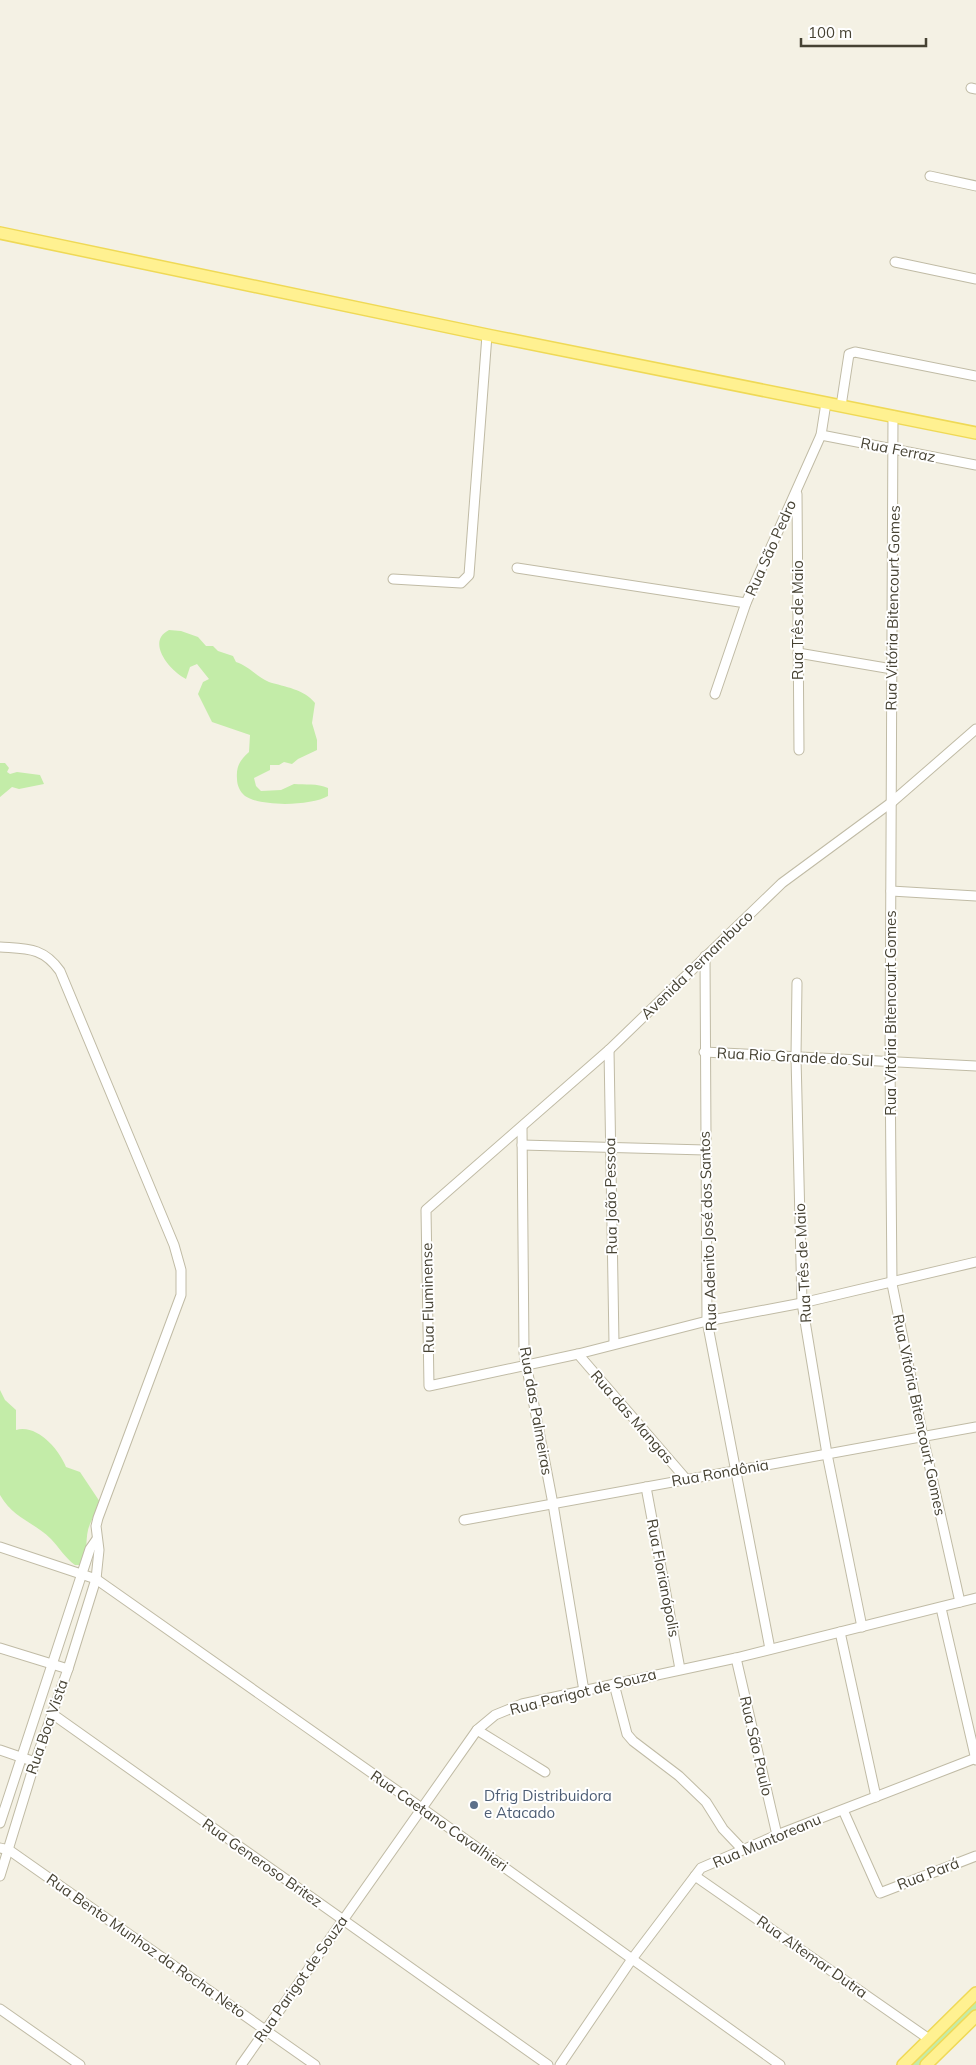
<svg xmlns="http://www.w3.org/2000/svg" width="976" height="2065" viewBox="0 0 976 2065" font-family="Mulish,sans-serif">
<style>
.green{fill:#c3eca8}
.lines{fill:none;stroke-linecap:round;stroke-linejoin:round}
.minor-casing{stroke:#c0bba5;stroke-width:11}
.major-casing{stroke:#efd956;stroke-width:14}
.minor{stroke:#fff;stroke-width:9}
.major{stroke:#fff191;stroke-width:11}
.service-dot{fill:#5c6f8a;stroke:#fff;stroke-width:2}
.labels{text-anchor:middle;stroke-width:4;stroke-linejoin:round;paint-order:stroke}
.street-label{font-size:15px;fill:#464233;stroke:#fff}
.service-label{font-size:15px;fill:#4e5e75;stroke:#fff;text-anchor:start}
</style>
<rect width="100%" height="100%" fill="#f4f1e4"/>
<g class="green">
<path d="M169,630L181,631L198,637L206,646H213L218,651L233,656L236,662C249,666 257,677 269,682C285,687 304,689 315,703L312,723L317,740V750L298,759L292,764L284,762L279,765H270V770L254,778L256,786L261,791L281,790L294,784C305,785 317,783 328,788V796C311,806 261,807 245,796C240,792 237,785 237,779C236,766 240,760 249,752L250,735L212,722L198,694L203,682L209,679L197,664L190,667L186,679C171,672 145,642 169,630Z"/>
<path d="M0,763H5L9,768L7,772L10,774L17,772L40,775L44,784L19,789L12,787L0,797Z"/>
<path d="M0,1390L5,1400L16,1410V1430C37,1424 59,1449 66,1467L80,1472L100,1502C97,1510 93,1517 90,1524C84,1537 89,1553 82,1565H75C65,1558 59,1547 51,1539C34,1522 14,1519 0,1495Z"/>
<path d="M976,2001V2010L919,2065H909Z"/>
</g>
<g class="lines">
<defs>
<g id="minor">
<path d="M971,88L976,89"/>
<path d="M930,176L976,186"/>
<path d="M895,262L976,279"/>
<path d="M841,406L849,354L855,352L976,376"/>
<path d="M893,416L890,1061L892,1284L923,1437L960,1602"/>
<path d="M821,435L976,465"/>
<path d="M797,494L799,750"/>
<path d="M517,568L746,603"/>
<path d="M393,579L461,583L469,575L487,335"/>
<path d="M798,653L892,669"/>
<path d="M715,694L746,603L821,435L826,403"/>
<path d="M976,729L892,802L782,883L609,1050L426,1210L429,1386L578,1354L707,1321L802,1303L976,1262"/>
<path d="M891,891L976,896"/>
<path d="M0,947C27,949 43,947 60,971L174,1245L181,1270V1295L98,1518L96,1526L99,1550L96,1579L68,1669L35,1762L0,1876"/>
<path d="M705,956L707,1321L770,1649"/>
<path d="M797,983L796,1057L802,1303L827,1454L862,1627"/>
<path d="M609,1050L614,1343"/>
<path d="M704,1052L976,1066"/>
<path d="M522,1128L524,1353L553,1504L584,1691"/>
<path d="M522,1145L705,1150"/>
<path d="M578,1354L686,1479"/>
<path d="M646,1487L680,1669"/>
<path d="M464,1520L976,1427"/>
<path d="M0,1547L96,1579L423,1809L780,2065"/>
<path d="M941,1608L976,1760"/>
<path d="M840,1632L876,1797"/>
<path d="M0,1648L68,1669"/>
<path d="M736,1658L777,1835"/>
<path d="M614,1684L627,1734L633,1741L679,1776L706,1802L723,1829L742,1849"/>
<path d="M51,1713L548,2065"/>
<path d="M477,1730L545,1772"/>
<path d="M0,1750L35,1762"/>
<path d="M843,1810L880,1893L976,1856"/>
<path d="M0,1823L90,1549L97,1539"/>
<path d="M0,1848L9,1850L315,2065"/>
<path d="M695,1876L929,2039"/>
<path d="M0,2009L80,2065"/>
<path d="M241,2065L477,1730L495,1715L522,1704L736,1658L976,1598"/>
<path d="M560,2065L632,1959L701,1868L777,1835L976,1758"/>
</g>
<g id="major">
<path d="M0,233L487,335L976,433"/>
<path d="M903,2065L976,1993"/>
<path d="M926,2065L976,2016"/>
</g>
</defs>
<use href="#minor" class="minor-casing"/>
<use href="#major" class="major-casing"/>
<use href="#minor" class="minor"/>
<use href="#major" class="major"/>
</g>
<circle class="service-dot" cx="474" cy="1805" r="5"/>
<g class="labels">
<g class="street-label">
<text transform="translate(898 450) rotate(11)" y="5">Rua Ferraz</text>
<text transform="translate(771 548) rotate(-66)" y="5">Rua São Pedro</text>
<text transform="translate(893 608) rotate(-89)" y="5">Rua Vitória Bitencourt Gomes</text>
<text transform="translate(798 620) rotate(-90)" y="5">Rua Três de Maio</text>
<text transform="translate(697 965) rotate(-44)" y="5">Avenida Pernambuco</text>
<text transform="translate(891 1013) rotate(-90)" y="5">Rua Vitória Bitencourt Gomes</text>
<text transform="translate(795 1057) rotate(3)" y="5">Rua Rio Grande do Sul</text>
<text transform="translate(611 1196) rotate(-91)" y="5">Rua João Pessoa</text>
<text transform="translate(708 1231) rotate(-92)" y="5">Rua Adenito José dos Santos</text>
<text transform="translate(803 1263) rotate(-93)" y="5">Rua Três de Maio</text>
<text transform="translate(428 1298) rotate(-91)" y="5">Rua Fluminense</text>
<text transform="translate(536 1411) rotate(80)" y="5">Rua das Palmeiras</text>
<text transform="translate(919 1415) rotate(78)" y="5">Rua Vitória Bitencourt Gomes</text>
<text transform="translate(632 1417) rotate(49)" y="5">Rua das Mangas</text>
<text transform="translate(720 1473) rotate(-10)" y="5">Rua Rondônia</text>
<text transform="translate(663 1578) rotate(79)" y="5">Rua Florianópolis</text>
<text transform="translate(583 1692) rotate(-14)" y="5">Rua Parigot de Souza</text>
<text transform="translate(47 1727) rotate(-71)" y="5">Rua Boa Vista</text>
<text transform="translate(756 1746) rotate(77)" y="5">Rua São Paulo</text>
<text transform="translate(439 1821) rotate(35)" y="5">Rua Caetano Cavalhieri</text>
<text transform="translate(767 1841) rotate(-23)" y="5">Rua Muntoreanu</text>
<text transform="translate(262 1863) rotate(35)" y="5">Rua Generoso Britez</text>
<text transform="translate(928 1874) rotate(-21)" y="5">Rua Pará</text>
<text transform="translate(146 1946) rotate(35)" y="5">Rua Bento Munhoz da Rocha Neto</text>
<text transform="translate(812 1957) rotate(35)" y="5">Rua Altemar Dutra</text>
<text transform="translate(301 1979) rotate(-55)" y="5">Rua Parigot de Souza</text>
</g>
<g class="service-label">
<text x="484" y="1801">Dfrig Distribuidora<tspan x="484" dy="17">e Atacado</tspan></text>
</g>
</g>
<path d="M801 38v8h125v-8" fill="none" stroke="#464233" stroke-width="2.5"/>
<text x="808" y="38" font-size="15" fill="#464233" stroke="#ffffff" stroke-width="4" paint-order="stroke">100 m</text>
</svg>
